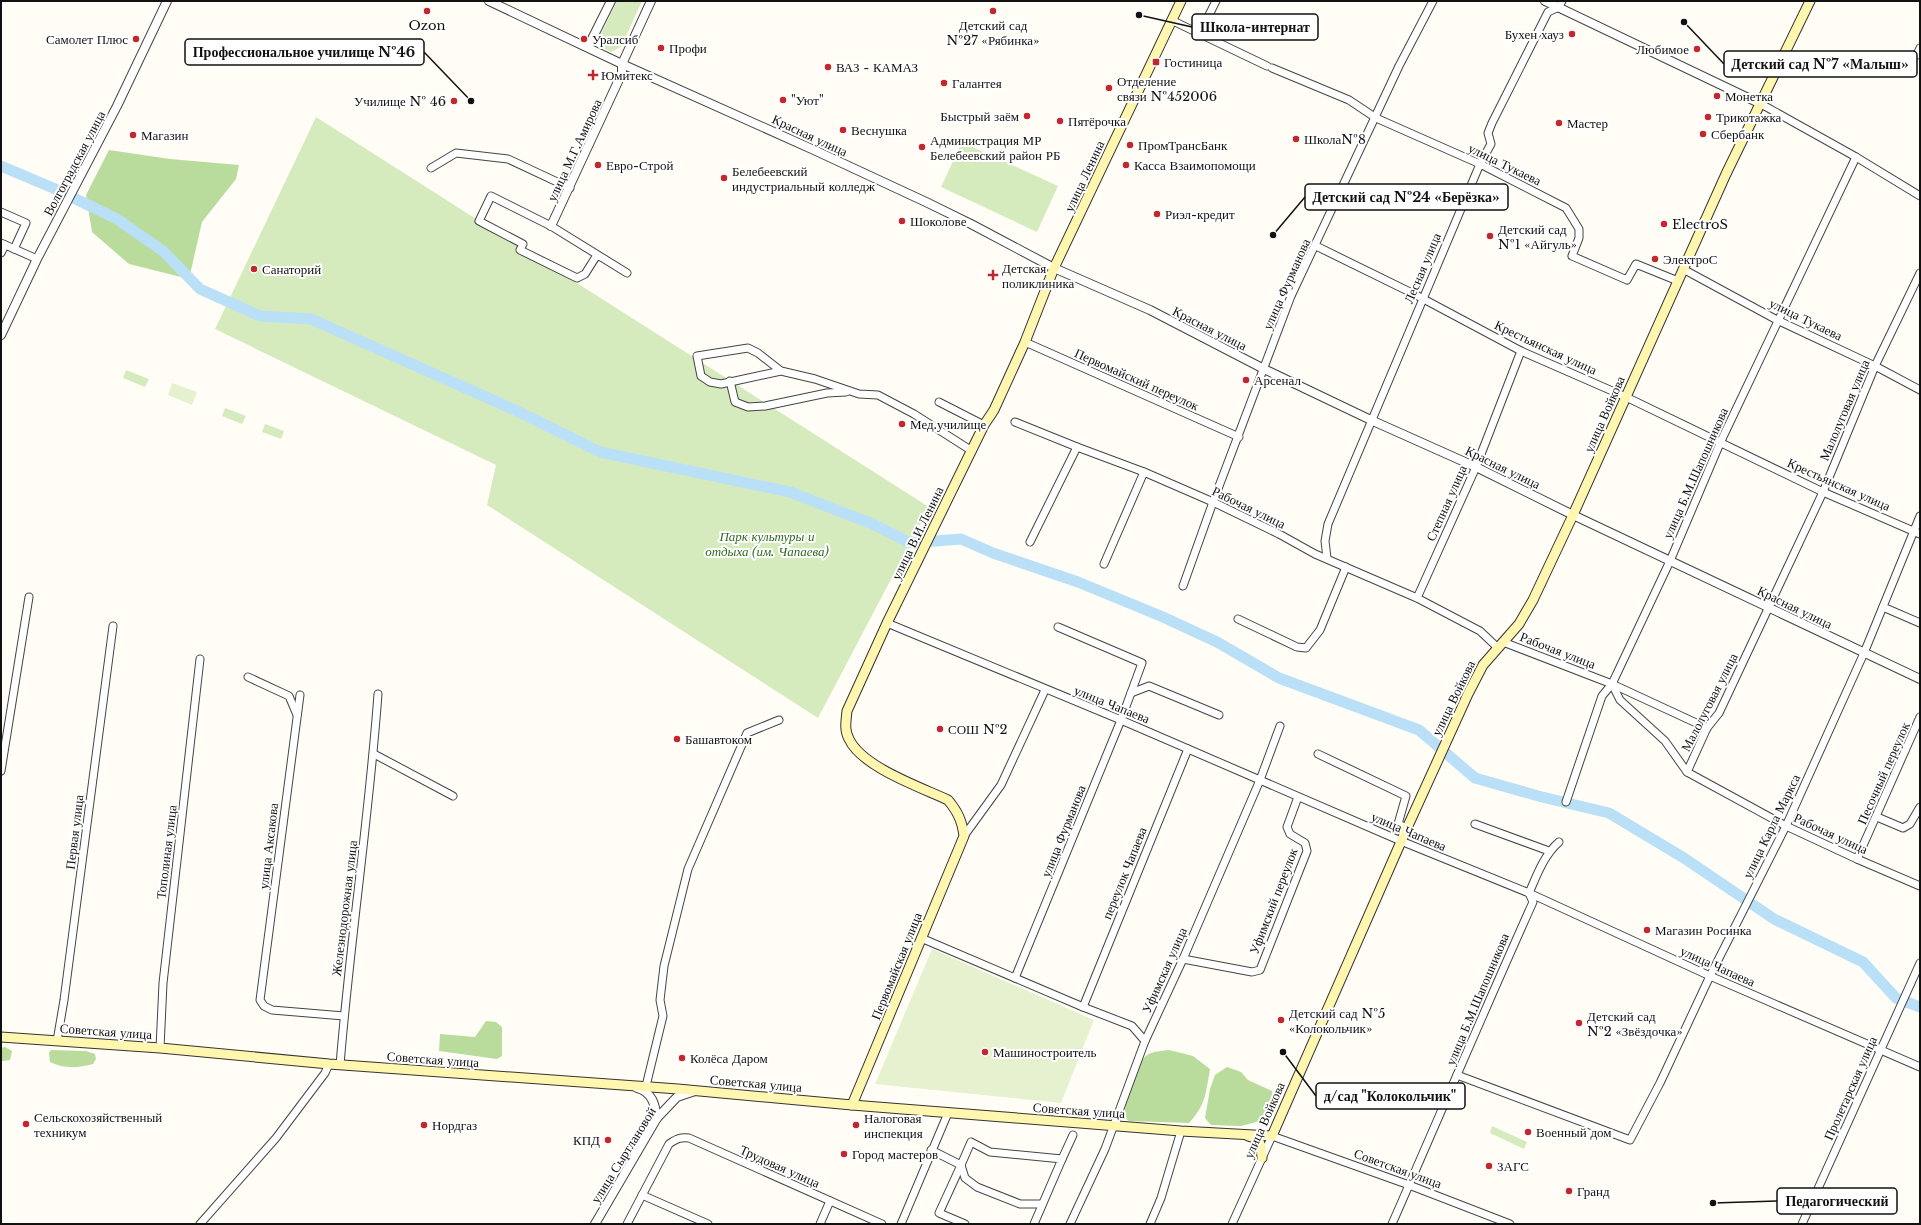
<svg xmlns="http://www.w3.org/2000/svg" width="1921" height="1225" viewBox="0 0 1921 1225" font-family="'Libre Baskerville',serif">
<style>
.green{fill:#d5ebbd}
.forest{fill:#b9dc9c}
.pitch{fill:#e6f2cf}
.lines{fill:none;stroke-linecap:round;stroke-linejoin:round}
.river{stroke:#b9e0f7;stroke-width:11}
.minor-casing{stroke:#444;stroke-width:9}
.tertiary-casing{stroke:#444;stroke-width:10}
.secondary-casing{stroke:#333;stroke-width:11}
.minor{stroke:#fff;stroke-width:7}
.tertiary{stroke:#fff;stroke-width:8}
.secondary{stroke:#fff6b0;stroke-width:9}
.poi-dot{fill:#c4262e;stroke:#fff;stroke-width:1.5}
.labels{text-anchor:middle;stroke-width:4;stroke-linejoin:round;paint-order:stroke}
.poi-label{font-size:13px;fill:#111;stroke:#fff;text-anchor:start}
.street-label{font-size:13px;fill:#111;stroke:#fff}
.park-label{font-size:13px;font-style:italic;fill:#2f6b1f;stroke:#fff}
.leader{fill:none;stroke:#111;stroke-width:1.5}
.callout-dot{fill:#111;stroke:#fff;stroke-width:1.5}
.callout{fill:#fff;stroke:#111;stroke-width:1.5}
.callout-label{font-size:14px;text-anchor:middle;font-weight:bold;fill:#111}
</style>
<rect width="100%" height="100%" fill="#fffdf5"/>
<g class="green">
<path d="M617,1H642L621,47L611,52L601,47L599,38Z"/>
<path d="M316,117L929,507L818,718L487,505L496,465L215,329Z"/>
<path d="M962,142L1058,186L1037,232L941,187Z"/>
<path d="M126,370L149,379L145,387L123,378Z"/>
<path d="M225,408L246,416L242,424L222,416Z"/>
<path d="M265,424L284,431L281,439L262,432Z"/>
<path d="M1492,1126L1527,1142L1524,1149L1490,1133Z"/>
</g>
<g class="forest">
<path d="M109,150L170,159L239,165L236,179L202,222L189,279L129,264L92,232L86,195Z"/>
<path d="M486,1021L496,1022L502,1027V1056L497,1059L439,1051L440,1034L475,1037Z"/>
<path d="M5,1047L12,1051L10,1060L3,1061H1V1048Z"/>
<path d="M51,1050L86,1051L95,1054L96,1059L93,1064C78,1068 64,1069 50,1062L49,1053Z"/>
<path d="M1169,1050L1193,1056L1210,1069C1206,1092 1206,1105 1189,1123L1129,1121L1124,1118C1125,1102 1134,1059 1151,1053C1156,1051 1163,1051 1169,1050Z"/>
<path d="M1227,1067L1241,1072L1248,1080L1272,1091L1273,1096L1260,1121L1241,1126L1211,1125L1205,1118L1210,1089L1215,1075Z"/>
</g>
<g class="pitch">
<path d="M172,383L197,392L192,405L168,395Z"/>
<path d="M932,949L1094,1020L1061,1103L875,1084Z"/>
</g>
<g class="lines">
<path class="river" d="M1,166L53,188L117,219L163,251L200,289L260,316L311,319L517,411L600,452L790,492L875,525L910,543L961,539L993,553L1078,582L1163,617L1217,642L1279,678L1419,730L1475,778L1542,797L1609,813L1684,858L1774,919L1863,962L1896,998L1920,1007"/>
<defs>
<g id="minor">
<path d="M1171,20L1267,66"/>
<path d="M1200,33L1216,1"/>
<path d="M1917,55L1920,48"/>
<path d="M1272,68L1349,100L1376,118L1480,164L1566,208L1579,229V238L1572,256L1627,280L1636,264L1678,281"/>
<path d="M1761,104L1856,157L1920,196"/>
<path d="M431,168L456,153L508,159L570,188"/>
<path d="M1,212L26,223L14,249"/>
<path d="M1,243L37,259"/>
<path d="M1316,246L1416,295L1521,351L1626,397L1823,492L1920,534"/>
<path d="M1,253L5,245"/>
<path d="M597,255L585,274L577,278L520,250L523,244L479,221L491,196L551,226L627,273"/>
<path d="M1683,269L1777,320L1875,366L1920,390"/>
<path d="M1025,342L1239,437"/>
<path d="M781,371L721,384L710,382L701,376L697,356L748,348L758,353L781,371L815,379L859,394L878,395L914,414L972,451"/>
<path d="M730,381L735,402L748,407L765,406L827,393L846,392"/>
<path d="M939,402L984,425"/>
<path d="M1015,422L1077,447"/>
<path d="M1030,542L1077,447L1144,472L1213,502L1279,534L1315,554L1417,598L1480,631L1498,648"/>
<path d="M1327,558L1325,541L1328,524L1480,164L1491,144L1488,133L1492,123L1548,12L1559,7L1562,1"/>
<path d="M1104,564L1144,472"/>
<path d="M1183,586L1213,502L1291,296L1399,66L1433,1"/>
<path d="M1417,598L1476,467L1521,351"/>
<path d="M1883,607L1920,623"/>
<path d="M1238,619L1297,647L1306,648L1320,630L1346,567"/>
<path d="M887,623L1121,720L1401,841L1529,893L1710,976L1920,1067"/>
<path d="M1503,642L1612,684L1620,700L1665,741L1687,772L1786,826L1857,859L1920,886"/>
<path d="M248,677L289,696L297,715"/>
<path d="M1612,684L1707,728"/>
<path d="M1131,693L1149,686L1219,715"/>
<path d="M300,695L260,1000L264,1006L272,1010L344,1016"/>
<path d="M374,754L453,796"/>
<path d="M1318,754L1406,796L1398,824L1407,828"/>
<path d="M1,771L29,597"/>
<path d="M1687,772L1707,728L1719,713L1823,492L1875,366L1920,273"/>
<path d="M1566,802L1602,696L1612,684L1670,561L1721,441L1856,157"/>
<path d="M1877,817L1903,828L1910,824L1920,807"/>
<path d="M1475,824L1549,851"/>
<path d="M964,836L1001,785L1045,690"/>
<path d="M1857,859L1920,717"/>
<path d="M921,938L1083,1007L1132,1026L1145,1041"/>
<path d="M1183,959L1252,972L1260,970L1307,851L1305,843L1290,834L1287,827L1298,797"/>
<path d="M1015,978L1121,720L1142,663L1058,627"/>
<path d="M1083,1007L1188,749"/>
<path d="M57,1041L64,1000L113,626"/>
<path d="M160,1048L163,983L200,659"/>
<path d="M340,1065C350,941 369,818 378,694"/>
<path d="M1457,1075L1630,1140L1660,1083L1710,976L1786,826L1864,653L1920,516"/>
<path d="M646,1086L663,1016L660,1000L664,966L688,869L747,733L779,720"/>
<path d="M931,1150L961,1165L971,1142L990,1152L1062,1159L1034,1224"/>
<path d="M1062,1159L1073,1135"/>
<path d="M961,1165L965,1178L977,1187L1020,1204H1042"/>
<path d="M961,1165L939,1213L965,1224"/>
<path d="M642,1195L708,1224"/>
<path d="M200,1224L276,1138L325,1073L329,1064"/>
<path d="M627,1224L669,1144C676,1139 680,1137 689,1138L882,1224"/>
<path d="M820,1224L830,1201"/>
<path d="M901,1224L948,1113"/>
<path d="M1070,1224L1105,1149L1145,1041L1183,959L1260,780L1280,726"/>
<path d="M1150,1224L1161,1198L1181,1131"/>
<path d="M1232,1224L1272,1136L1409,1185L1510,1224"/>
<path d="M1392,1224C1439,1117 1485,1009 1533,902L1529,893C1537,875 1544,855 1559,842"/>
<path d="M1802,1224L1920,963"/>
</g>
<g id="tertiary">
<path d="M489,1L622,64L814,150L926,202L971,224L1054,268L1150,310L1264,369L1373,421L1476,467L1573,515L1920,679"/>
<path d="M1545,1L1761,104"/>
<path d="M588,47L611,1"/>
<path d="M551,226L622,73V64L651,1"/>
<path d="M1,335L37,259L117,106L167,1"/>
<path d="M637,1088C652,1092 655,1104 657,1118"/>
<path d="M595,1224L657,1118L677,1097L695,1091"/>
</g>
<g id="secondary">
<path d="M1,1037L160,1048L329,1064L678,1089L852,1105L1181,1131L1272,1136L1407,828L1468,694L1483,665L1519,624L1533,600L1573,515L1726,174L1810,1"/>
<path d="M852,1105L964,836C962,821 958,812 948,800C920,787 862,767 849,739C844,730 846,721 847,711L887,623L984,425L994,410L1025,342L1054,268L1181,1"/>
<path d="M1248,1136L1258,1139L1261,1146L1262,1158"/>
</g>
</defs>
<use href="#minor" class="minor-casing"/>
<use href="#tertiary" class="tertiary-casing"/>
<use href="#secondary" class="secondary-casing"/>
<use href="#minor" class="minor"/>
<use href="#tertiary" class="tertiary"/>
<use href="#secondary" class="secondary"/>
</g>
<g class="poi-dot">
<circle cx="427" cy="11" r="4"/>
<circle cx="993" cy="11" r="4"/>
<circle cx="1572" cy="34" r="4"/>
<circle cx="136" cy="39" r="4"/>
<circle cx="584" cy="39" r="4"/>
<circle cx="661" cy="48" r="4"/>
<circle cx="1697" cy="49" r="4"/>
<rect x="1152" y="58" width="8" height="8" rx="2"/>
<circle cx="828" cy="67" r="4"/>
<path d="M591 69h4v4h4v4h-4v4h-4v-4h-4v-4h4z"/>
<circle cx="944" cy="83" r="4"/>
<circle cx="1109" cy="88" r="4"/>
<circle cx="1717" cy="96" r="4"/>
<circle cx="783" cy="100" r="4"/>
<circle cx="454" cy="101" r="4"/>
<circle cx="1027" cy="116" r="4"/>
<circle cx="1708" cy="117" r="4"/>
<circle cx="1060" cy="121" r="4"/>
<circle cx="1559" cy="123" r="4"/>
<circle cx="843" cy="130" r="4"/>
<circle cx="1703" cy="134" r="4"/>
<circle cx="133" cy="135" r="4"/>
<circle cx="1296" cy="139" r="4"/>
<circle cx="1130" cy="145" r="4"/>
<circle cx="922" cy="147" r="4"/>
<circle cx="598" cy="165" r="4"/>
<circle cx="1126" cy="165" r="4"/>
<circle cx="724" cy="178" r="4"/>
<circle cx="1157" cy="214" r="4"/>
<circle cx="902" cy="221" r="4"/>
<circle cx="1664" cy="224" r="4"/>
<circle cx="1490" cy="236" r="4"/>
<circle cx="1655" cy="259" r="4"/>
<circle cx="254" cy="269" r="4"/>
<path d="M991 269h4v4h4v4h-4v4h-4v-4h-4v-4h4z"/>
<circle cx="1246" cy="380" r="4"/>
<circle cx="902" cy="424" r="4"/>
<circle cx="940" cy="729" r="4"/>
<circle cx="677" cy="739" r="4"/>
<circle cx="1647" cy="930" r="4"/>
<circle cx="1281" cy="1020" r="4"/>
<circle cx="1579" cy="1023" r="4"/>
<circle cx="985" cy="1052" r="4"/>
<circle cx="682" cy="1058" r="4"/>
<circle cx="26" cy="1124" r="4"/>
<circle cx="424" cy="1125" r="4"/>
<circle cx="856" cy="1125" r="4"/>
<circle cx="1528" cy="1132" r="4"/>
<circle cx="608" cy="1140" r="4"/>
<circle cx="844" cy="1154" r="4"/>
<circle cx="1489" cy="1166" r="4"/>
<circle cx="1569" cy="1191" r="4"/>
</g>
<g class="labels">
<g class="poi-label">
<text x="427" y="30" text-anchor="middle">Ozon</text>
<text x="993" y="30" text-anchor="middle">Детский сад<tspan x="993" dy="15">№27 «Рябинка»</tspan></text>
<text x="1564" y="39" text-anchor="end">Бухен хауз</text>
<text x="128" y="44" text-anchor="end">Самолет Плюс</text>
<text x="592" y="44">Уралсиб</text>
<text x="669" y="53">Профи</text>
<text x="1689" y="54" text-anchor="end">Любимое</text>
<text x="1164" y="67">Гостиница</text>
<text x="836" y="72">ВАЗ - КАМАЗ</text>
<text x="601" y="80">Юмитекс</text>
<text x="1117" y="86">Отделение<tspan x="1117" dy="15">связи №452006</tspan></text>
<text x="952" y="88">Галантея</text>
<text x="1725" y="101">Монетка</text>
<text x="791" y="105">"Уют"</text>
<text x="446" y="106" text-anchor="end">Училище № 46</text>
<text x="1019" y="121" text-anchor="end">Быстрый заём</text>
<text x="1716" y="122">Трикотажка</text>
<text x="1068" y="126">Пятёрочка</text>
<text x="1567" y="128">Мастер</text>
<text x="851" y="135">Веснушка</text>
<text x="1711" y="139">Сбербанк</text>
<text x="141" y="140">Магазин</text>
<text x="1304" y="144">Школа№8</text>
<text x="930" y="145">Администрация МР<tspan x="930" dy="15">Белебеевский район РБ</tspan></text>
<text x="1138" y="150">ПромТрансБанк</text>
<text x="606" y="170">Евро-Строй</text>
<text x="1134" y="170">Касса Взаимопомощи</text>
<text x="732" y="176">Белебеевский<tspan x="732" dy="15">индустриальный колледж</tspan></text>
<text x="1165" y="219">Риэл-кредит</text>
<text x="910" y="226">Шоколове</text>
<text x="1672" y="229">ElectroS</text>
<text x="1498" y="234">Детский сад<tspan x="1498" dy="15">№1 «Айгуль»</tspan></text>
<text x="1663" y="264">ЭлектроС</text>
<text x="1002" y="273">Детская<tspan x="1002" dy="15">поликлиника</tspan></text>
<text x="262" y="274">Санаторий</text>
<text x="1254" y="385">Арсенал</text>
<text x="910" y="429">Мед.училище</text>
<text x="948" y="734">СОШ №2</text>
<text x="685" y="744">Башавтоком</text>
<text x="1655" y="935">Магазин Росинка</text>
<text x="1289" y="1018">Детский сад №5<tspan x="1289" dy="15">«Колокольчик»</tspan></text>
<text x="1587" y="1021">Детский сад<tspan x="1587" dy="15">№2 «Звёздочка»</tspan></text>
<text x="993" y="1057">Машиностроитель</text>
<text x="690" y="1063">Колёса Даром</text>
<text x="34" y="1122">Сельскохозяйственный<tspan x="34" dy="15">техникум</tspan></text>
<text x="864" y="1123">Налоговая<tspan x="864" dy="15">инспекция</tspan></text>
<text x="432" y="1130">Нордгаз</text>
<text x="1536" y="1137">Военный дом</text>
<text x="600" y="1145" text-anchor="end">КПД</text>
<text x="852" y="1159">Город мастеров</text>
<text x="1497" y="1171">ЗАГС</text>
<text x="1577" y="1196">Гранд</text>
</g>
<g class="street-label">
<text transform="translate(810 135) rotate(25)" y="5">Красная улица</text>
<text transform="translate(574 150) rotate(-65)" y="5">улица М.Г.Амирова</text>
<text transform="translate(74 163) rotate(-62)" y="5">Волгоградская улица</text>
<text transform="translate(1505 164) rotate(26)" y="5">улица Тукаева</text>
<text transform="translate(1084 176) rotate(-65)" y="5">улица Ленина</text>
<text transform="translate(1422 268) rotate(-67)" y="5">Лесная улица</text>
<text transform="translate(1286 284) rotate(-66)" y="5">улица Фурманова</text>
<text transform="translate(1806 319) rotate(26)" y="5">улица Тукаева</text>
<text transform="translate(1210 328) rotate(27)" y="5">Красная улица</text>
<text transform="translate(1546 347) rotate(25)" y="5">Крестьянская улица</text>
<text transform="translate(1137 379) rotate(24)" y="5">Первомайский переулок</text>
<text transform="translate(1844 410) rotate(-67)" y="5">Малолуговая улица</text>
<text transform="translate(1604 414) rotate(-66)" y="5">улица Войкова</text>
<text transform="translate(1503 467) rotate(26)" y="5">Красная улица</text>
<text transform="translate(1695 473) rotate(-66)" y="5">улица Б.М.Шапошникова</text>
<text transform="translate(1839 484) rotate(24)" y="5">Крестьянская улица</text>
<text transform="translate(1446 503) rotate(-66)" y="5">Степная улица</text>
<text transform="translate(1249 507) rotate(26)" y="5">Рабочая улица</text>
<text transform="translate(917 533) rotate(-64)" y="5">улица В.И.Ленина</text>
<text transform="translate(1795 607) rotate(26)" y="5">Красная улица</text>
<text transform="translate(1558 650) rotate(21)" y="5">Рабочая улица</text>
<text transform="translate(1453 698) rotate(-64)" y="5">улица Войкова</text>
<text transform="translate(1709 702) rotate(-63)" y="5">Малолуговая улица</text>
<text transform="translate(1112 704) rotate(22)" y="5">улица Чапаева</text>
<text transform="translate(1883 773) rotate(-66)" y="5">Песочный переулок</text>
<text transform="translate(1771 826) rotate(-64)" y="5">улица Карла Маркса</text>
<text transform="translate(1063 831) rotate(-68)" y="5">улица Фурманова</text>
<text transform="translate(1409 831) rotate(23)" y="5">улица Чапаева</text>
<text transform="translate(74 832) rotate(-83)" y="5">Первая улица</text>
<text transform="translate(1831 833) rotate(25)" y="5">Рабочая улица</text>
<text transform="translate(268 846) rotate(-83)" y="5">улица Аксакова</text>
<text transform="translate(166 852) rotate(-83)" y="5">Тополиная улица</text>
<text transform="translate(1124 873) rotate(-68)" y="5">переулок Чапаева</text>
<text transform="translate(1273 901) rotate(-69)" y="5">Уфимский переулок</text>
<text transform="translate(344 908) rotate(-83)" y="5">Железнодорожная улица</text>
<text transform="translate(896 966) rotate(-68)" y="5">Первомайская улица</text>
<text transform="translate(1718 966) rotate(24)" y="5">улица Чапаева</text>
<text transform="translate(1164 970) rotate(-66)" y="5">Уфимская улица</text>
<text transform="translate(1477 999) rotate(-67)" y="5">улица Б.М.Шапошникова</text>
<text transform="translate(106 1031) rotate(4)" y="5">Советская улица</text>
<text transform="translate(433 1059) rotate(4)" y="5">Советская улица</text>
<text transform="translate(756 1083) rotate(5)" y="5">Советская улица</text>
<text transform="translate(1850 1088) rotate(-66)" y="5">Пролетарская улица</text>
<text transform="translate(1079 1110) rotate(4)" y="5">Советская улица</text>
<text transform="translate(1264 1120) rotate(-66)" y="5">улица Войкова</text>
<text transform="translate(623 1155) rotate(-58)" y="5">улица Сыртлановой</text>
<text transform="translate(780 1166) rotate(24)" y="5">Трудовая улица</text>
<text transform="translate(1398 1168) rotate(20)" y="5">Советская улица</text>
</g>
<g class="park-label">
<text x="767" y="541">Парк культуры и<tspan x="767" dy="15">отдыха (им. Чапаева)</tspan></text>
</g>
</g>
<path class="leader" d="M1139 15L1192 27M471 101L424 52M1684 22L1724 64M1273 235L1305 197M1283 1052L1316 1096M1713 1203L1777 1201"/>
<g class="callout-dot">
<circle cx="1139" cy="15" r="4"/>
<circle cx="471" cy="101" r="4"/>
<circle cx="1684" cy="22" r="4"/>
<circle cx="1273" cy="235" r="4"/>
<circle cx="1283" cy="1052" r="4"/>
<circle cx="1713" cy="1203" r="4"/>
</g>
<g class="callout">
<rect x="1192" y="14" width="126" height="26" rx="4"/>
<rect x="185" y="39" width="239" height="26" rx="4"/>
<rect x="1724" y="51" width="193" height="26" rx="4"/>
<rect x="1305" y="184" width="203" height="26" rx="4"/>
<rect x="1316" y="1083" width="149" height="26" rx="4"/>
<rect x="1777" y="1188" width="120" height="26" rx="4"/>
</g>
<g class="callout-label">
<text x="1255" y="32">Школа-интернат</text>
<text x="304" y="57">Профессиональное училище №46</text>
<text x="1820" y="69">Детский сад №7 «Малыш»</text>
<text x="1406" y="202">Детский сад №24 «Берёзка»</text>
<text x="1390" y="1101">д/сад "Колокольчик"</text>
<text x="1837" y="1206">Педагогический</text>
</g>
<rect width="1921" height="1225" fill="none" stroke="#111111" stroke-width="4"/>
</svg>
